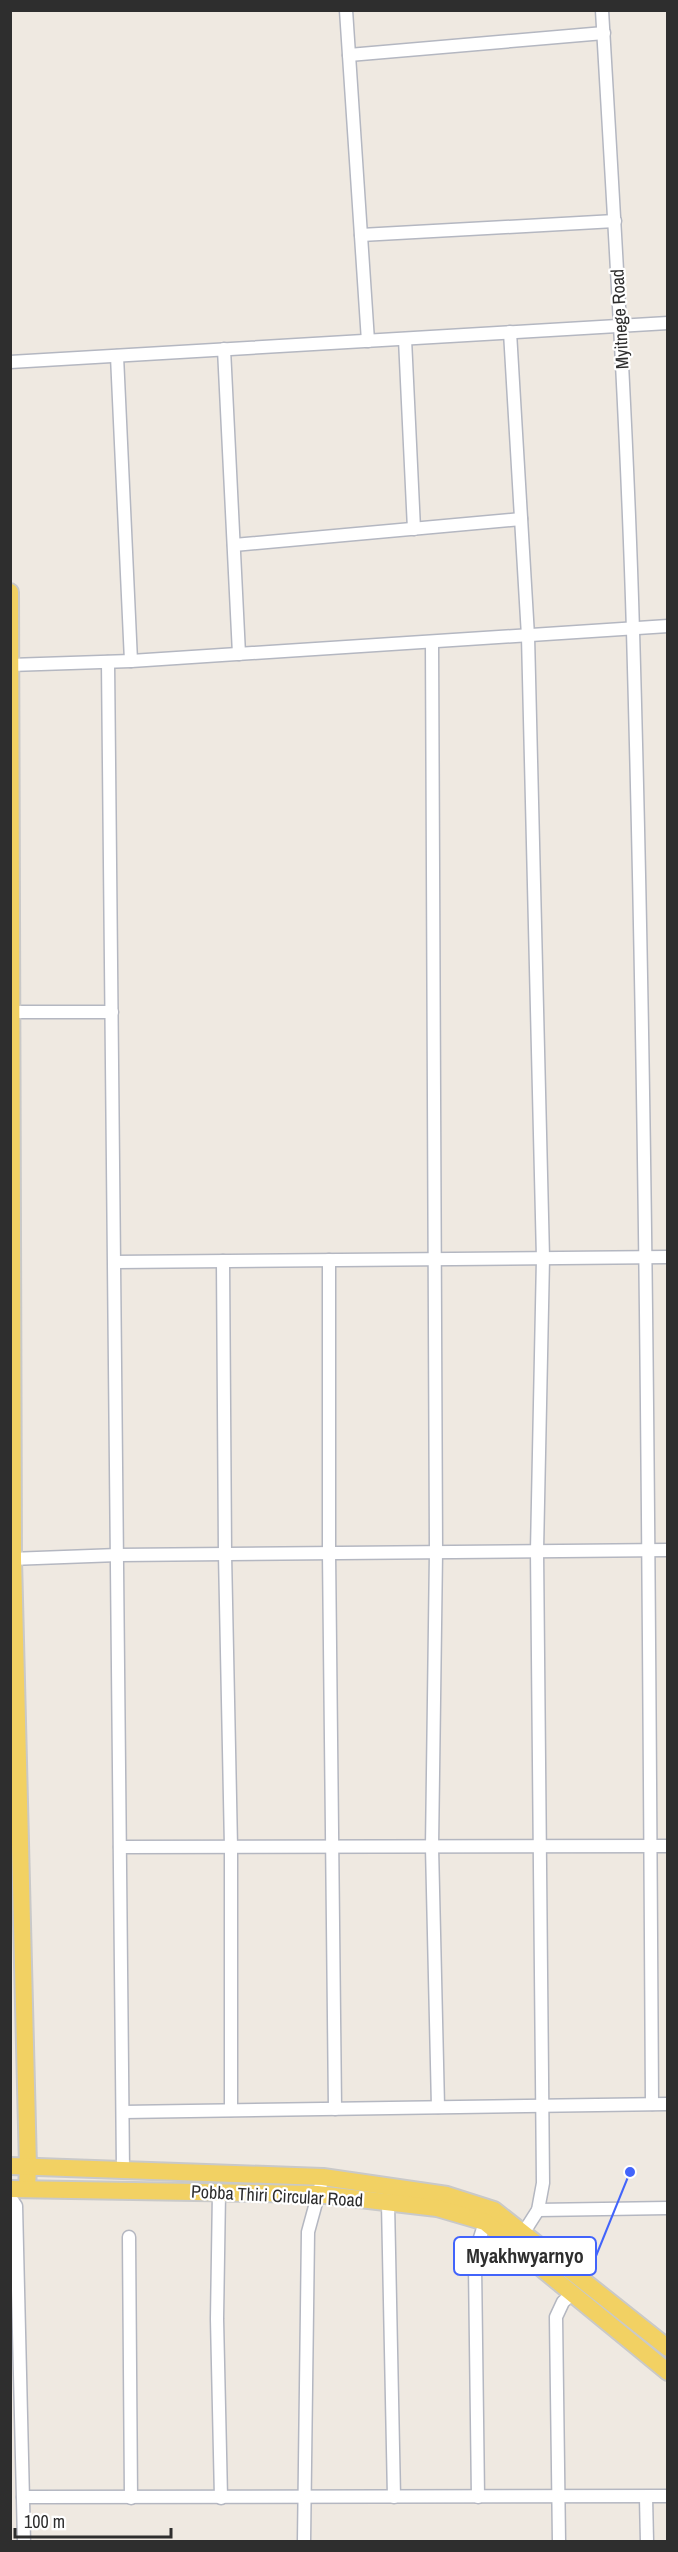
<svg xmlns="http://www.w3.org/2000/svg" width="678" height="2552" viewBox="0 0 678 2552" font-family="'Archivo Narrow',sans-serif">
<style>
.lines{fill:none;stroke-linecap:round;stroke-linejoin:round}
.minor-casing{stroke:#b4b7c1;stroke-width:15}
.major-casing{stroke:#c9c9c9;stroke-width:20}
.minor{stroke:#fff;stroke-width:12}
.major{stroke:#f2d163;stroke-width:16}
.labels{text-anchor:middle;stroke-width:4.5;stroke-linejoin:round;paint-order:stroke}
.street-label{font-size:18px;fill:#2e2e2e;stroke:#fff}
.leader{fill:none;stroke:#4264fb;stroke-width:2}
.callout-dot{fill:#4264fb;stroke:#fff;stroke-width:2}
.callout{fill:#fff;stroke:#4264fb;stroke-width:2}
.callout-label{font-size:20px;text-anchor:middle;font-weight:bold;fill:#2e2e2e}
</style>
<rect width="100%" height="100%" fill="#efe9e1"/>
<g class="lines">
<defs>
<g id="minor">
<path d="M346,10L368,341"/>
<path d="M602,10C614,217 627,424 633,631C647,1122 649,1613 652,2104"/>
<path d="M349,55L604,33"/>
<path d="M361,235L615,221"/>
<path d="M510,332L528,636L543,1258L537,1551L543,2183L538,2210L524,2232"/>
<path d="M405,339L414,529"/>
<path d="M224,349L239,654"/>
<path d="M117,356L131,661"/>
<path d="M10,362L668,323"/>
<path d="M234,545L521,519"/>
<path d="M432,642L436,1552L432,1847L438,2107"/>
<path d="M108,662L123,2170"/>
<path d="M10,665L131,661L668,626"/>
<path d="M11,1012H112"/>
<path d="M329,1260V1553L335,2109"/>
<path d="M223,1261L225,1554L231,1847V2110"/>
<path d="M115,1262L668,1257"/>
<path d="M10,1559L118,1555L668,1550"/>
<path d="M120,1847L668,1846"/>
<path d="M123,2112L668,2104"/>
<path d="M219,2192L217,2319L221,2498"/>
<path d="M10,2197L16,2206L24,2542"/>
<path d="M388,2203L394,2497"/>
<path d="M538,2210L668,2208"/>
<path d="M129,2237L131,2498"/>
<path d="M23,2497L668,2496"/>
<path d="M478,2497L475,2265L478,2244L485,2222"/>
<path d="M646,2497L647,2542"/>
<path d="M304,2542L308,2232L323,2177"/>
<path d="M559,2542L556,2317L563,2302L573,2293"/>
</g>
<g id="major">
<path d="M10,592L13,1559L28,2167L27,2189"/>
<path d="M10,2166L323,2177L447,2195L494,2210L668,2348"/>
<path d="M10,2189L317,2194L437,2208L485,2222L668,2372"/>
</g>
</defs>
<use href="#minor" class="minor-casing"/>
<use href="#major" class="major-casing"/>
<use href="#minor" class="minor"/>
<use href="#major" class="major"/>
</g>
<g class="labels">
<g class="street-label">
<text transform="translate(620 319) rotate(-93)" y="6">Myitnege Road</text>
<text transform="translate(277 2196) rotate(3)" y="6">Pobba Thiri Circular Road</text>
</g>
</g>
<path class="leader" d="M630 2172L596 2256"/>
<circle class="callout-dot" cx="630" cy="2172" r="6"/>
<rect class="callout" x="454" y="2237" width="142" height="38" rx="6"/>
<g class="callout-label">
<text x="525" y="2263">Myakhwyarnyo</text>
</g>
<rect width="678" height="2552" fill="none" stroke="#2e2e2e" stroke-width="24"/>
<path d="M15 2528v9h156v-9" fill="none" stroke="#2e2e2e" stroke-width="3"/>
<text x="24" y="2528" font-size="18" fill="#2e2e2e" stroke="#ffffff" stroke-width="4.5" paint-order="stroke">100 m</text>
</svg>
